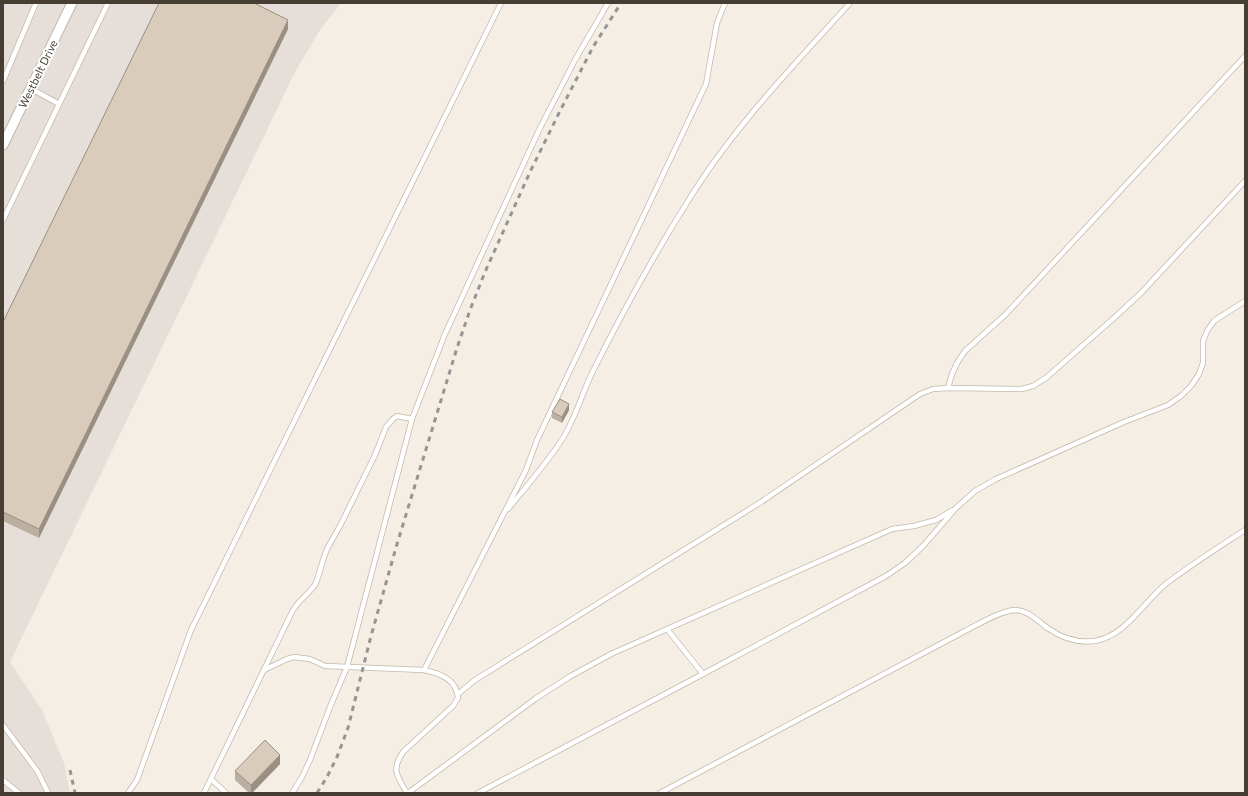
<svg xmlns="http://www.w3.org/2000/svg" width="1248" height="796" viewBox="0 0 1248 796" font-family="Commissioner,sans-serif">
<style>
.industrial{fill:#e6dfd9}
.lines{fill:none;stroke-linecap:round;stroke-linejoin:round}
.lane-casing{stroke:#c3b8a8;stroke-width:6}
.street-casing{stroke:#c3b8a8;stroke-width:11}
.lane{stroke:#fff;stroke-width:4.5}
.street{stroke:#fff;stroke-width:9}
.rail{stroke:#959595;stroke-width:3;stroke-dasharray:5 5;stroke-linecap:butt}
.wall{fill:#bbafa1}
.shaded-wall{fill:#998f83}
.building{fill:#daccbb;stroke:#998f83}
.labels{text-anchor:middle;stroke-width:4;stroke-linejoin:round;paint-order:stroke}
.street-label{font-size:11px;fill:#463e33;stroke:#fff}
</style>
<rect width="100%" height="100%" fill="#f4eee4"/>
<path class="industrial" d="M3,3H341L320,30L295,72L10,662L42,710L64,763L70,793H3Z"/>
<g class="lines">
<defs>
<g id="lane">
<path d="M3,81L36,3"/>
<path d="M30,88L59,104"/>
<path d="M3,220L108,3"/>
<path d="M948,388L952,374L957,363L965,351L1006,314L1245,56"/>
<path d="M508,509C527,486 547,463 563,438C576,417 582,393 593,371C622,313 654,255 688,201C733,128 793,66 850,3"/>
<path d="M667,629L703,674"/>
<path d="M264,670L287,659L294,657L310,659L325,666L424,670C440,673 457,680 458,698L453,706L403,752C391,770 397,776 407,793"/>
<path d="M424,670L526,470L537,440L706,84L717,23L725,3"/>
<path d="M458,694L475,680L761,502L920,394L933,389L948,388L1022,389L1033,386L1047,377L1114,318L1141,293L1245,181"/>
<path d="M3,725L38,772L48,793"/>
<path d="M211,779L226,793"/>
<path d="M3,780L19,793"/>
<path d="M128,793L137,780L191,630L501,3"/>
<path d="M204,793L293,610L299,602L308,593L315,585L318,577L323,560L327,549L341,524L375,455L386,427L393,419L397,416L412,419"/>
<path d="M292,793L302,777L310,760L330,707L347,667L412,419L445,334L540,128L575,60L608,3"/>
<path d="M408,793L535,699L569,677L611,654L892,529L914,526L936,520L953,510"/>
<path d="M478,793L703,674L886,576L905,563L923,546L956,508L975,491L996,479L1124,422L1168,405L1181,396L1191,386L1199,374L1203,363V341L1207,331L1214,321L1245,301"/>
<path d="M660,793L965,631C979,624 1000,611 1015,610C1028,610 1039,622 1049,629C1062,638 1078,643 1095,641C1127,635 1143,602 1167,583C1192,564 1219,547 1245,530"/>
</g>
<path id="street" d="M3,145L72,3"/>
</defs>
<use href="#lane" class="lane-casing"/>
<use href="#street" class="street-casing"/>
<use href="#lane" class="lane"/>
<use href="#street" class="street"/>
<g class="rail">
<path d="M70,770L75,793"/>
<path d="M317,793L327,777L337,757L348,728L371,636L397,544L457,348L470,310L485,272L530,172L561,109L593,47L621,3"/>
</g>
</g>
<g class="wall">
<path d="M288,29L39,538L3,521V322Z"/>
<path d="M569,410L562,423L552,418V412Z"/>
<path d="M280,764L252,793H249L235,780V771Z"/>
</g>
<g class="shaded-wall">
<path d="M288,20V29L39,538V529Z"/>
<path d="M569,404V410L562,423V417Z"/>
<path d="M280,755V764L252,793H251V785Z"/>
</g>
<g class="building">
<path d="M159,3H254L288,20L39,529L3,512V322Z"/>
<path d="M560,399L569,404L562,417L552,412Z"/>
<path d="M265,740L280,755L251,785L235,771Z"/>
</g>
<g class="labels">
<g class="street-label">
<text transform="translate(38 74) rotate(-64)" y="4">Westbelt Drive</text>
</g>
</g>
<rect width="1248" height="796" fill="none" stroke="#463e33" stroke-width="8"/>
</svg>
